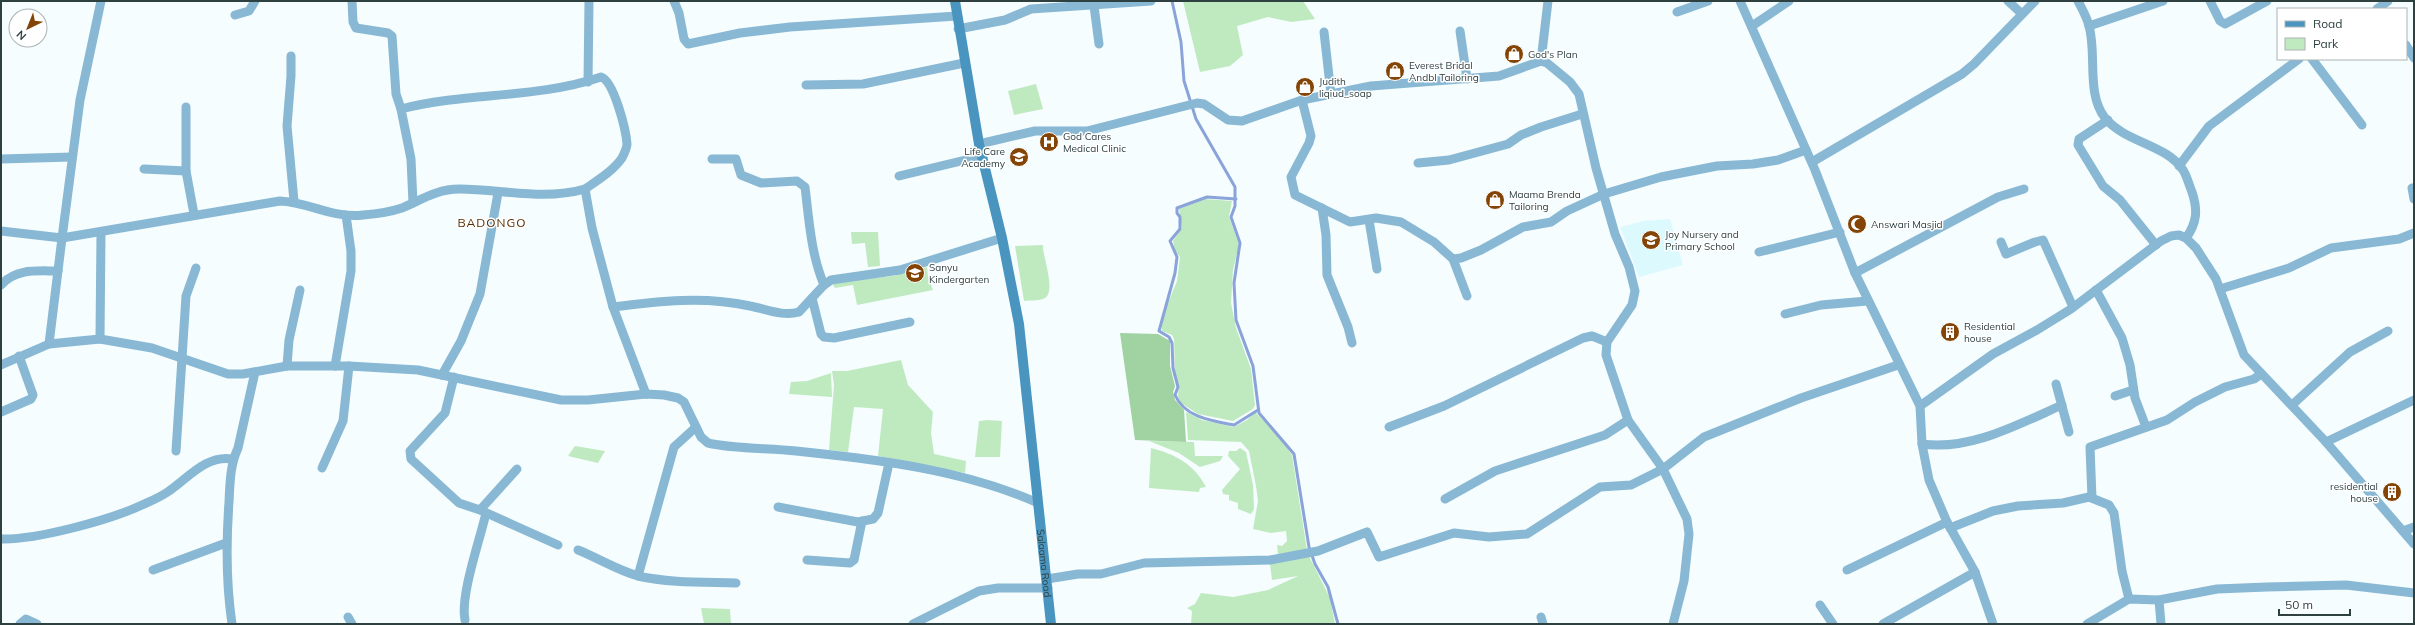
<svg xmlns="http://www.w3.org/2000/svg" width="2415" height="625" viewBox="0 0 2415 625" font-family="Mulish,sans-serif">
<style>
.built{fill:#dcfafe}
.green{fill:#bfeac0}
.forest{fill:#a0d2a2}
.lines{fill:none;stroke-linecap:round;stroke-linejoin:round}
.stream{stroke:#8aa3d9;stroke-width:3}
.street{stroke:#88b8d4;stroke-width:9}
.secondary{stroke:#4995bf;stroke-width:10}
.labels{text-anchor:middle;stroke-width:3;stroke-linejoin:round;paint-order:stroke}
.poi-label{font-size:10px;fill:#2f4041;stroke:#fff;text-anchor:start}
.street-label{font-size:10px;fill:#2f4041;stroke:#fff}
.quarter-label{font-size:12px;letter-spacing:1px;fill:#582c04;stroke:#fff}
</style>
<rect width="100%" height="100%" fill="#f5fdfe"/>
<path class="built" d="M1670,219L1683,265L1639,277L1620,227L1643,221Z"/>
<g class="green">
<path d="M1183,1H1303L1315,19L1291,22L1268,17L1237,26L1243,55L1230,66L1200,72Z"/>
<path d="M1036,84L1043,109L1014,115L1008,91Z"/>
<path d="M1205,199L1232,201L1229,217L1239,245L1233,270L1231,303L1236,328L1251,369L1255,405L1253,409L1233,421L1198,414L1181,403L1178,397L1179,386L1175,372L1174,339L1172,335L1162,331L1161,320L1177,281L1180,257L1175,251L1173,241L1182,228L1179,209Z"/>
<path d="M851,232H878L880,266L868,267L865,243L852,244Z"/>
<path d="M1043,245C1042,256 1058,294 1043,299C1038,301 1030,300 1024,301L1015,246Z"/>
<path d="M927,267L928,277L933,290L857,305L853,285L835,288L831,282L893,276Z"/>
<path d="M901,360L908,385L933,412L931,433L934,454L966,461L965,473L878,456L883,409L854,407L848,452L829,450L834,385L832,371H847Z"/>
<path d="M831,373L832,397L789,394L791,382L807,381Z"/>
<path d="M1186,412L1202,420L1234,427L1247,420L1255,412L1280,437L1292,455L1307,550L1278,554L1277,545L1282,546L1287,541L1286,531L1271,533L1253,529L1258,501L1256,486L1249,451L1241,442L1188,440Z"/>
<path d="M988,420L1002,421L1000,457H975L979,421Z"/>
<path d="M1149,441L1194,442L1195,456H1223L1220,461L1200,467L1179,453Z"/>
<path d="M575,446L605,451L598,463L568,456Z"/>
<path d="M1151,448C1175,454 1194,464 1206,487L1200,488L1199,492L1149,488Z"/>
<path d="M1240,448L1246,452L1253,485L1254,509L1251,514L1238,509V503L1229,500V495L1223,494L1222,490L1240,469L1228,456L1229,451H1236Z"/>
<path d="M1309,556L1330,598L1335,624H1191L1192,611L1187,608L1195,604L1201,593L1233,597L1268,590L1298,576L1272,580L1270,564Z"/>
<path d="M701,608L730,609L731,624H704Z"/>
</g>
<path class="forest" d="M1120,333L1158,334L1170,341V366L1175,386L1173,392L1175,400L1184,410L1186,442L1135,440Z"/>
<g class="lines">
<g class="stream">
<path d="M1172,1L1181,42L1184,81L1196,119L1235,187V206L1231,217L1240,243L1234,283L1236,320L1253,366L1259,413L1294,454L1309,547L1315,564L1328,587L1338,624"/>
<path d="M1236,199L1207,197L1177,208V213L1180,217V229L1170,241L1177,257L1175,273L1159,331L1169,337L1172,343L1173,368L1178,387L1175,395C1185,418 1213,421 1234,425L1258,410"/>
</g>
<g class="street">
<path d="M101,1L80,100L62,238L280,201C308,202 335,219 363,215C376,214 390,212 402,208C421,200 437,189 459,189C502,189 543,201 585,189L592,228L613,307L646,394"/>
<path d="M352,1L353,22L356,28L388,33L392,36L396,94L401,109"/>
<path d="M674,1L679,13L684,39L688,44L740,33L790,27L957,16"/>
<path d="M1740,1L1815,170L1855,273L1920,406L1922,444L1929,480L1947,522L1975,572L1993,624"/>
<path d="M2008,1L2022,14"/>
<path d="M2078,1C2082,9 2087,17 2089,26C2097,54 2086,94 2105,118C2126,143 2166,144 2183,170C2187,176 2189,185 2192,192C2198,210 2197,223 2186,238"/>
<path d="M2210,1L2220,21L2225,24L2267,1"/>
<path d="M1094,6L1099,44"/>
<path d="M2377,9L2388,1"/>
<path d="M1677,12L1708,1"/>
<path d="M235,15L249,11L255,1"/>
<path d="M1752,26L1789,1"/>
<path d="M2089,26L2163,1"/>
<path d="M958,29L1005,20L1031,9L1151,1"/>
<path d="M1460,31L1467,79"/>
<path d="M1324,32L1331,94"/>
<path d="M2406,45L2414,58"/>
<path d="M291,56V76L287,126L294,201"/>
<path d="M2312,59L2362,125"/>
<path d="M1541,61L1548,1"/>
<path d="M588,82L589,1"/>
<path d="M806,85L863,84L964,63"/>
<path d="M1302,100L1311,136L1309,143L1291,177L1295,195L1350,222L1376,218L1401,222L1434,242L1453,259L1461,258L1481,250L1523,227L1551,222L1567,211L1604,194L1661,177L1717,166L1753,164L1778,160L1806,150"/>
<path d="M186,107V171L194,214"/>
<path d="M2108,120L2079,139L2078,145L2103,186L2120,200L2156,245"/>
<path d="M979,144L1035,131H1087L1197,103L1204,104L1228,120L1242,121L1302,100L1371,86L1499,76L1541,61L1547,63L1570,82L1579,94L1596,168L1615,234L1629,267L1635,291L1632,305L1607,342L1606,355L1628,420L1663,469L1687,519L1689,534L1684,581L1673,624"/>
<path d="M1,159L72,157"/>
<path d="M712,159H736L741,175L761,183L797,181L805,187C809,220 811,254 824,285"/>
<path d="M1812,162L1962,74L1974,64L2035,1"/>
<path d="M1418,163L1449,160L1508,144L1521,135L1541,127L1582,114"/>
<path d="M2179,166L2209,126L2299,59"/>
<path d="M144,169L186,171"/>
<path d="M899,176L982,156"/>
<path d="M2412,188L2414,199"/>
<path d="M413,203L411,159L401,109C466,92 536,99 601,77C614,81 626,130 627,144C627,148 624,154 622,158C613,171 598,180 585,189"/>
<path d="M1322,208L1326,235L1327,275L1348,327L1352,343"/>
<path d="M1369,220L1377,269"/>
<path d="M1,231L62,238L49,344"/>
<path d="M2001,242L2006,254L2035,242L2043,240L2073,307"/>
<path d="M1759,252L1840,232"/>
<path d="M1453,259L1467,296"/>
<path d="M1855,273L1998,197L2024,189"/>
<path d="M1,285C16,268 37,271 58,271"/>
<path d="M2220,289L2289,268L2331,248L2399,239L2414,233"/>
<path d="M2096,290L2122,338L2130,365L2135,398L2146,427"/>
<path d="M812,298L821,334L824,337L834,338L910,322"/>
<path d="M613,307C659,301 704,296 750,306C766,309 783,317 799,312L824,285L831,280L900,270L1002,238"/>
<path d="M1785,314L1821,305L1867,301"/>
<path d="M100,339L101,232"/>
<path d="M1,365L49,344L100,339L152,348L228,374H243L287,366H349L418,370L561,400H588L646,394L664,395L678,398L684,402L701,437L708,443C734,449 768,448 796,451C876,459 964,470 1038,503"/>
<path d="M287,366L289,340L300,290"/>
<path d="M335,366L351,271V251L346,215"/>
<path d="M442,375L461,341L480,294L498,193"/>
<path d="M454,377L445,413L410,451L411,459L459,503L480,510L558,545"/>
<path d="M2056,384L2069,432"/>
<path d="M2115,396L2133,390"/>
<path d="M2292,405L2350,352L2388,331"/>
<path d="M1920,406L1993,354L2037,330L2071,309L2161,241L2171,236L2179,235L2186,238L2196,248L2216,279L2244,355L2326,442L2414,544"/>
<path d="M1,412L31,399L33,395L19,356"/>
<path d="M1389,427L1444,406L1583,338L1592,336L1607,342"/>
<path d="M2326,442L2414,400"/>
<path d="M1922,444C1970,451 2019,424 2062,405"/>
<path d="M176,451L186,296L196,268"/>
<path d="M322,468L343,421L349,366"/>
<path d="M2092,498L2090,447L2167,420L2195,402L2225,387L2254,379L2261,374"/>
<path d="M1445,499L1495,471L1605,435L1628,420"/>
<path d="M778,507L858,522L873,519L878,513L889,463"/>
<path d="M480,510L517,469"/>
<path d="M1950,528L1993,511L2018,506L2063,503L2089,497L2109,505L2114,513L2122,571L2129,599"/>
<path d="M2403,531L2414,527"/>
<path d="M1,539C36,540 110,520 142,505C151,501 161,497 169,491C188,478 206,455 232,459"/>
<path d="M578,550C598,558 617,570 638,576C669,583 704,582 736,583"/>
<path d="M807,560L850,563L854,560L862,521"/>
<path d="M153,570L226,543"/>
<path d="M1847,570L1947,522"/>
<path d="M638,576L674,447L696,427"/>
<path d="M1047,579L1078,574H1101L1144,563L1270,560L1318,551L1367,532L1379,557L1454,533L1489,537L1527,534L1600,487L1631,485L1663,469L1704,437L1801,398L1898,365"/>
<path d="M1820,605L1833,624"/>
<path d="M348,617L352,624"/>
<path d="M1541,617L1543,624"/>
<path d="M465,620C460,595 480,540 486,513"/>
<path d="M20,624L26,619L37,624"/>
<path d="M232,624C226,583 226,543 229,502C230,483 230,465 238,448L255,372"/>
<path d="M913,624L979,591L998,588H1048"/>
<path d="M1883,624L1975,572"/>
<path d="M2087,624L2129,599L2159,600"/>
<path d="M2161,624L2159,600L2217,589L2267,587L2346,585L2414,593"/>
</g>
<path class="secondary" id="s1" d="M955,1L979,144L1002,238L1019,324L1051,624"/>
</g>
<defs>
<symbol id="shop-disc" viewBox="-11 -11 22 22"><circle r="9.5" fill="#834406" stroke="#fff"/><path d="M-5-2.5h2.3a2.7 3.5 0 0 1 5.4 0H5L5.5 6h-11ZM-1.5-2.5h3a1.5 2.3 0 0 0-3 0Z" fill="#fff"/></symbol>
<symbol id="hospital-disc" viewBox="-11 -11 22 22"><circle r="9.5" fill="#834406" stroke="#fff"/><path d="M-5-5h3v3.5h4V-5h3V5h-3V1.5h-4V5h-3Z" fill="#fff"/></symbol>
<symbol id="school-disc" viewBox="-11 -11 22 22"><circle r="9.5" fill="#834406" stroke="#fff"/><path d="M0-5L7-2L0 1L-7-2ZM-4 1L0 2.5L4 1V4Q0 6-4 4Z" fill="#fff"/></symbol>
<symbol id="mosque-disc" viewBox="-11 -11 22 22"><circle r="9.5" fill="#834406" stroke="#fff"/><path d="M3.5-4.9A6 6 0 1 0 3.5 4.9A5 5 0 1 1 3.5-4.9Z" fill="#fff"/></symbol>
<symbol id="building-disc" viewBox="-11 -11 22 22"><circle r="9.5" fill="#834406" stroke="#fff"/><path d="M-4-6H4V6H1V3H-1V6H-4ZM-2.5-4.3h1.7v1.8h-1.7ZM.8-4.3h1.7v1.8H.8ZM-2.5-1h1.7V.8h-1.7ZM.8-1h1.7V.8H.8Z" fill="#fff"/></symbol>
</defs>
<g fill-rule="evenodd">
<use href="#shop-disc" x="1503" y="43" width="22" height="22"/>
<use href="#shop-disc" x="1384" y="60" width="22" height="22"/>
<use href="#shop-disc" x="1294" y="76" width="22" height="22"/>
<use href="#hospital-disc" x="1038" y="131" width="22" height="22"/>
<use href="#school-disc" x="1008" y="146" width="22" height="22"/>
<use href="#shop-disc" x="1484" y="189" width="22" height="22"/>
<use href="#mosque-disc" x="1846" y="213" width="22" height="22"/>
<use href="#school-disc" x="1640" y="229" width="22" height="22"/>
<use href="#school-disc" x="904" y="262" width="22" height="22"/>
<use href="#building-disc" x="1939" y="321" width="22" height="22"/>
<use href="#building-disc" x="2381" y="481" width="22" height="22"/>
</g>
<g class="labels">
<g class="poi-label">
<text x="1528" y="58">God's Plan</text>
<text x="1409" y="69">Everest Bridal<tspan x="1409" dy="12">Andbl Tailoring</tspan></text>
<text x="1319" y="85">Judith<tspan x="1319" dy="12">liqiud_soap</tspan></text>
<text x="1063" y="140">God Cares<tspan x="1063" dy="12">Medical Clinic</tspan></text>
<text x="1005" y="155" text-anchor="end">Life Care<tspan x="1005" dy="12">Academy</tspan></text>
<text x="1509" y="198">Maama Brenda<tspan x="1509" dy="12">Tailoring</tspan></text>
<text x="1871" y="228">Answari Masjid</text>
<text x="1665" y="238">Joy Nursery and<tspan x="1665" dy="12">Primary School</tspan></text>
<text x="929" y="271">Sanyu<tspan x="929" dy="12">Kindergarten</tspan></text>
<text x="1964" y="330">Residential<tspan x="1964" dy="12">house</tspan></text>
<text x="2378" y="490" text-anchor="end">residential<tspan x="2378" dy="12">house</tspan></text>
</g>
<g class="street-label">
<text dy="4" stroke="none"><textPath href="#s1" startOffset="570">Salaama Road</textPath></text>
</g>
<g class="quarter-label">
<text x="492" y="227">BADONGO</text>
</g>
</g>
<rect width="2415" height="625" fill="none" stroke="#2f4041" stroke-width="4"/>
<rect x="2277" y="8" width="130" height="52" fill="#ffffff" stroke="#acb3b3"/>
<rect x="2285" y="21" width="20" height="6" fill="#4995bf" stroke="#acb3b3"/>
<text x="2313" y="28" font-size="12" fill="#2f4041">Road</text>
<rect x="2285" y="38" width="20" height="12" fill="#bfeac0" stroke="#acb3b3"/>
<text x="2313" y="48" font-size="12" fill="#2f4041">Park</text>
<g transform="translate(28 28) rotate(223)"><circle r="19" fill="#ffffff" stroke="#acb3b3"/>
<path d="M0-3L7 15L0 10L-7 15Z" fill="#834406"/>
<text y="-6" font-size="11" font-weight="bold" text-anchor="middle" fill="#2f4041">N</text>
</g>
<path d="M2279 609v6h71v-6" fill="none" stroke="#2f4041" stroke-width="2"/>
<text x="2285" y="609" font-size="12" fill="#2f4041" stroke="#ffffff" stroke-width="3" paint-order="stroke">50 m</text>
</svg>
